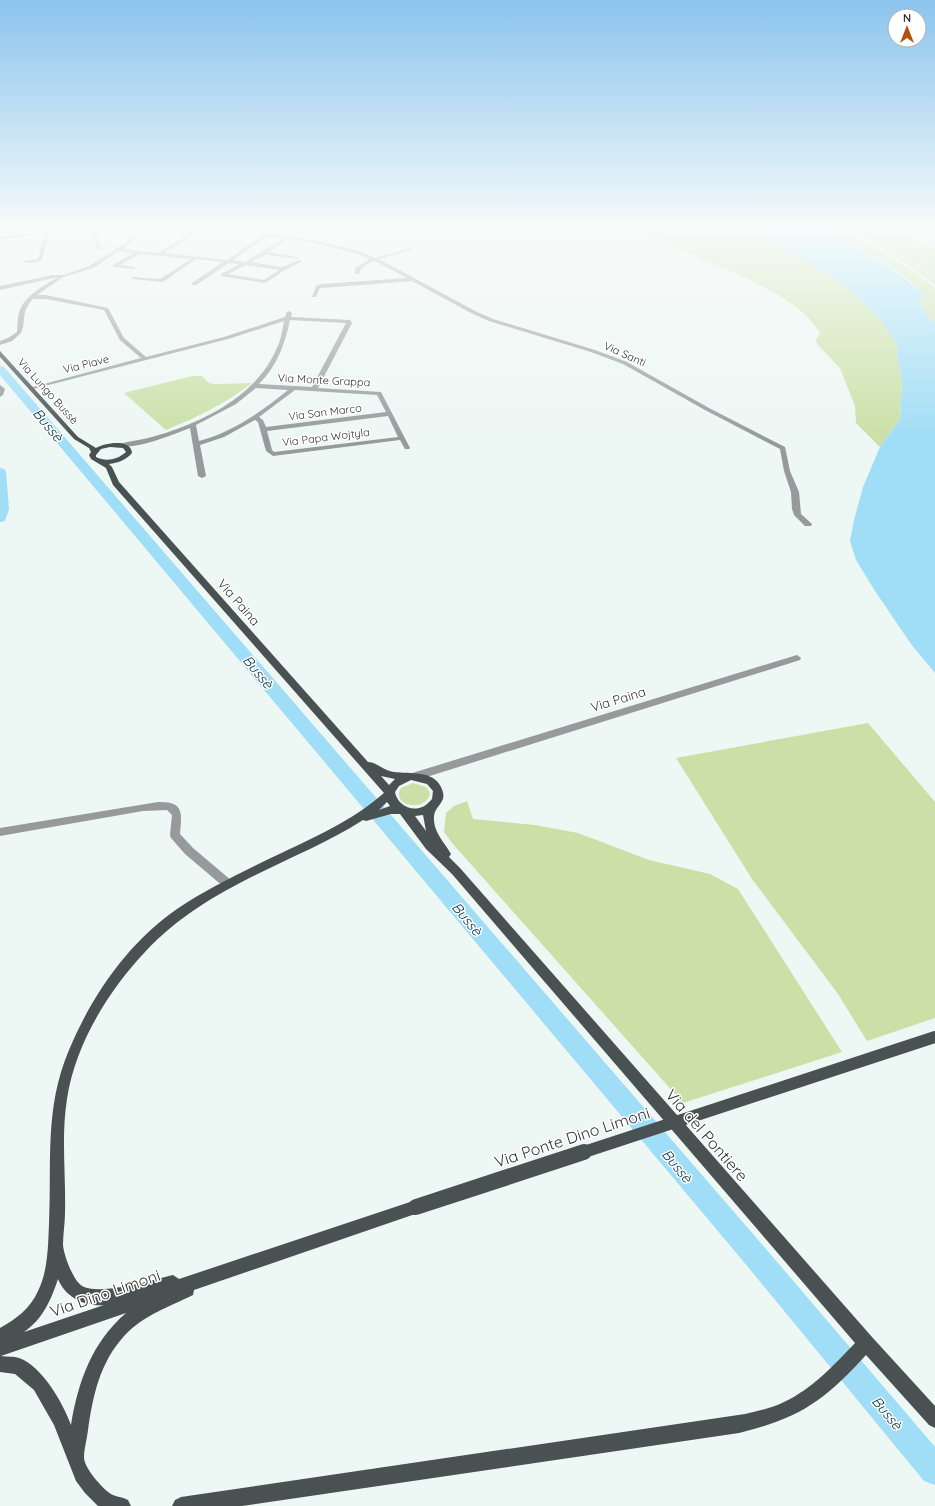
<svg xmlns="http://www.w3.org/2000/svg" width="935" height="1506" viewBox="0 0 935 1506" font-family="Quicksand,sans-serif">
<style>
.green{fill:#cae0a6}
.water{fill:#a0ddf7}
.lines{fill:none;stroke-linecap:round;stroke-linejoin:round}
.river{fill:#a0ddf7;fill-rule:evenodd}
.minor{fill:#969a9a;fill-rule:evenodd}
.major{fill:#4a5152;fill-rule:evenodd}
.major-bridge-far1{stroke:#4a5152;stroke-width:12}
.major-bridge{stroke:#4a5152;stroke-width:16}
.labels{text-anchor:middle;stroke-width:3;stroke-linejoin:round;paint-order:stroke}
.far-street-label{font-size:11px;fill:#303433;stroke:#fff}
.street-label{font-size:13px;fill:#303433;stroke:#fff}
.water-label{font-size:14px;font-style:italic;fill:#003446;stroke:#fff}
.near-street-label{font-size:16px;fill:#303433;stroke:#fff}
</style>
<rect width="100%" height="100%" fill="#edf7f4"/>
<g class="green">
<path d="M640,229H740L782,246L836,279L879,317L898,346L897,353L902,383L900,419L880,447L856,423L855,406L840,368L817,344L816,340L820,333C797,293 724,270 684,251C669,244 655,236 640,229Z"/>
<path d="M822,229H838L852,236L896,260L932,285L935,288V323C928,316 923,310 920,301L923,295C907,271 849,242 822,229Z"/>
<path d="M846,229H912L866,235L859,234Z"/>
<path d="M918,229H927L900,232L931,248H935V277L897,252L868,237L875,234Z"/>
<path d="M868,239L895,252L935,278V285L887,250Z"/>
<path d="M192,376H202L209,383L214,384L252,383C225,404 197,417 166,430L124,393Z"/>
<path d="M868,723L935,802V1018L867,1041L838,994L752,879L676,758Z"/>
<path d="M413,783L426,787L430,793C427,813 390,806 401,788Z"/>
<path d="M467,801L473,819L535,825L578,833L649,860L710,874L738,889L842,1052L683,1103L452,843L444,832L446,813L454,806Z"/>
</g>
<path class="water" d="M740,229H822L845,240L888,266L923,293V295L920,301C923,310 928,317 935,323V673L911,644L875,591L856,560L850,541L854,520L863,487L880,447L900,419L902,383L897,353L898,346L879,317L836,279L782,246Z"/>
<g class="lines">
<g class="river">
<path d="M0,366L4,367L766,1249L935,1447V1485L924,1481L748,1267L0,375Z"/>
<path d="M0,468L4,469L6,472L9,509L5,521L0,522Z"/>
</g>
<g class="minor">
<path d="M87,229H103L96,231L101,250L97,249L92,231L49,235L42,260C38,263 26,264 22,261L38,259L44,235L0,239V237Z"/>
<path d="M142,229H147L123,249L158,253L197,229H202L164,253L227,260L263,235L226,229H237L312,240L359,251L375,258L412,248V250L379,259L475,311L493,319L595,350L627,362L709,408L785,447L790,471L799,492L801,514L812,524L811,526H805L794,515L792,509L791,492L784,471L780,449L705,410L623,364L591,352L489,321L471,313L412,281L322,288H320L316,297H312L316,286L322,284L407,278L375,261C367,264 361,266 359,274H355V268L370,259C345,249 317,243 289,239L269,252L297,257L299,259L266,255L251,262L282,267L299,260L303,261L285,270L265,283L221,276V274L240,264L229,263L196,285H192V283L223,262L196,259L163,282L133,279L131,277L160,279L191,259L140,254L120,265L135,267V269L113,267V265L134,253L119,251L93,268L63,277L37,295H46L108,308L124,338L146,357L224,337L285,317L286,313L289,311L292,313L291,317L350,320L352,323L318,388L381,392L410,448L409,449H405L400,440L273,456L266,451L258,422L255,420L224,437L200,445L206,476L202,478L198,476L190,428C172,435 139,449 119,446V444C130,441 141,440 152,437C199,424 255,398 276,350C281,341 282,331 284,321L228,339L29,390V388L141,358L120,340L104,310L46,299H33C20,313 27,319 21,333L12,341L0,345V341L8,338L17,332C18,325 17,319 19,313C24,295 44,286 58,277L0,290V286L53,275H64L89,266L122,245ZM268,236L284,238L245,262L233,260ZM246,265L279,270L264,280L228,274ZM290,320L346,323L312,387L259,384C277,366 285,344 290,320ZM256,388L288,390C262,411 233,432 199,441L196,425L236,404ZM295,390L377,395L386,412L266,427L263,420L259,417ZM388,416L398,437L274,452L272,450L267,431Z"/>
<path d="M843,229C851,229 859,233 867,233C884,234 900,229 917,229L866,236Z"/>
<path d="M0,385L5,389L3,395L0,397Z"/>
<path d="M797,655L801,658L800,660L417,780H409L408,777L409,774Z"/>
<path d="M158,802C184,801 182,813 180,834L193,848L232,881L234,884L232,887L228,889L224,887L185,854L171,838L170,835L172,815L167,810L143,811L0,836V828Z"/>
</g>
<path class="major" d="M0,351L78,437L96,448C104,443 131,438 132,453C126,460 118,463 109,464L112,467L119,482L368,762C377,762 384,771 394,772C410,774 433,770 441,787C443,791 444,795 443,799C439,808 433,809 434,821C435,834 445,843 451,854L449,857L460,868L872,1337L935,1406V1428L929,1425L866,1355C824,1401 800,1418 739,1433L242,1506H172L175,1500L181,1497L745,1414C758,1411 772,1408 784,1402C812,1389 834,1365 855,1343L452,874L426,849L400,814H391L366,821L363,820C346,831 328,840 310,849C251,877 190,903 145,952C108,991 75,1045 67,1099C61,1136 66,1175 65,1213C65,1223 63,1234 63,1245C64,1256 73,1280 82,1286C100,1296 152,1280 173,1275L179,1279L416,1200L421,1202L423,1207L421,1212L194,1290L193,1295C169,1307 144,1315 125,1335C100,1362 93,1395 88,1430C87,1439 84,1449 84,1458C85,1469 102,1488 111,1494C116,1497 123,1497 128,1500L131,1506H98L85,1493L76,1481L54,1425L34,1390L15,1374L0,1372V1328C16,1319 30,1309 38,1291C48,1271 48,1246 49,1224C52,1162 44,1109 69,1050C92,995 128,943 177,909C208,888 242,872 275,856C313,838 352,821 384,793L113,485L106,468L91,459L89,455L91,452L89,448L74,439L0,357ZM110,447L123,448L126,452C117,460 106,462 96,457V455L101,449ZM381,776L395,779L389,785ZM411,780L427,784L433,791L432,799C429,802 426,806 422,807C410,812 397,804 395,792L399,786ZM387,802L390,806L379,810ZM423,815L426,831L415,816ZM58,1279C65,1297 85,1307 104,1305L24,1332C43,1319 51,1300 58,1279ZM126,1313C92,1342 78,1382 71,1425C63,1403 42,1366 19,1358C14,1356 7,1357 1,1356Z"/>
<path class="major-bridge-far1" d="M581,1153L935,1037"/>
<path class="major-bridge" d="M416,1207L584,1152"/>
</g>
<linearGradient id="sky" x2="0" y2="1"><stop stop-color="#8bc4ee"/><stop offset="0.52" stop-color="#f7fbfa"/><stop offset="1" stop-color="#f7fbfa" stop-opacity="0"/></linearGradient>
<rect width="935" height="440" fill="url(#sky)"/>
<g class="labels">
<g class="far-street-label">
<text transform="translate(625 354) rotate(24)" y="4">Via Santi</text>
<text transform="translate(86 364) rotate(-14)" y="4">Via Piave</text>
<text transform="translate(324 380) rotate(3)" y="4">Via Monte Grappa</text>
<text transform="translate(48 391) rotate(48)" y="4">Via Lungo Bussè</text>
<text transform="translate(325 412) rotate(-7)" y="4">Via San Marco</text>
<text transform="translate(326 437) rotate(-7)" y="4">Via Papa Wojtyla</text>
</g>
<g class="street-label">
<text transform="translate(239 602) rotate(49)" y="5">Via Paina</text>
<text transform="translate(618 699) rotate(-17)" y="5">Via Paina</text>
</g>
<g class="water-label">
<text transform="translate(48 425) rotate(50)" y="5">Bussè</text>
<text transform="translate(258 672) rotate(50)" y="5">Bussè</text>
<text transform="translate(467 919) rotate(50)" y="5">Bussè</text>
<text transform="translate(677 1166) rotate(50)" y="5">Bussè</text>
<text transform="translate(887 1413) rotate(50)" y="5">Bussè</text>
</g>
<g class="near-street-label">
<text transform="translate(707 1135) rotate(49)" y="6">Via del Pontiere</text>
<text transform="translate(572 1137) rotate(-18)" y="6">Via Ponte Dino Limoni</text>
<text transform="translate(105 1293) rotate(-19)" y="6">Via Dino Limoni</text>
</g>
</g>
<g transform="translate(907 28)"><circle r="19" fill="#ffffff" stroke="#acaead"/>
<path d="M0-3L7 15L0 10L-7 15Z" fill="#b1510b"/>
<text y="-6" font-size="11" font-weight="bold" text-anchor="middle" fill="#303433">N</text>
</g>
</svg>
